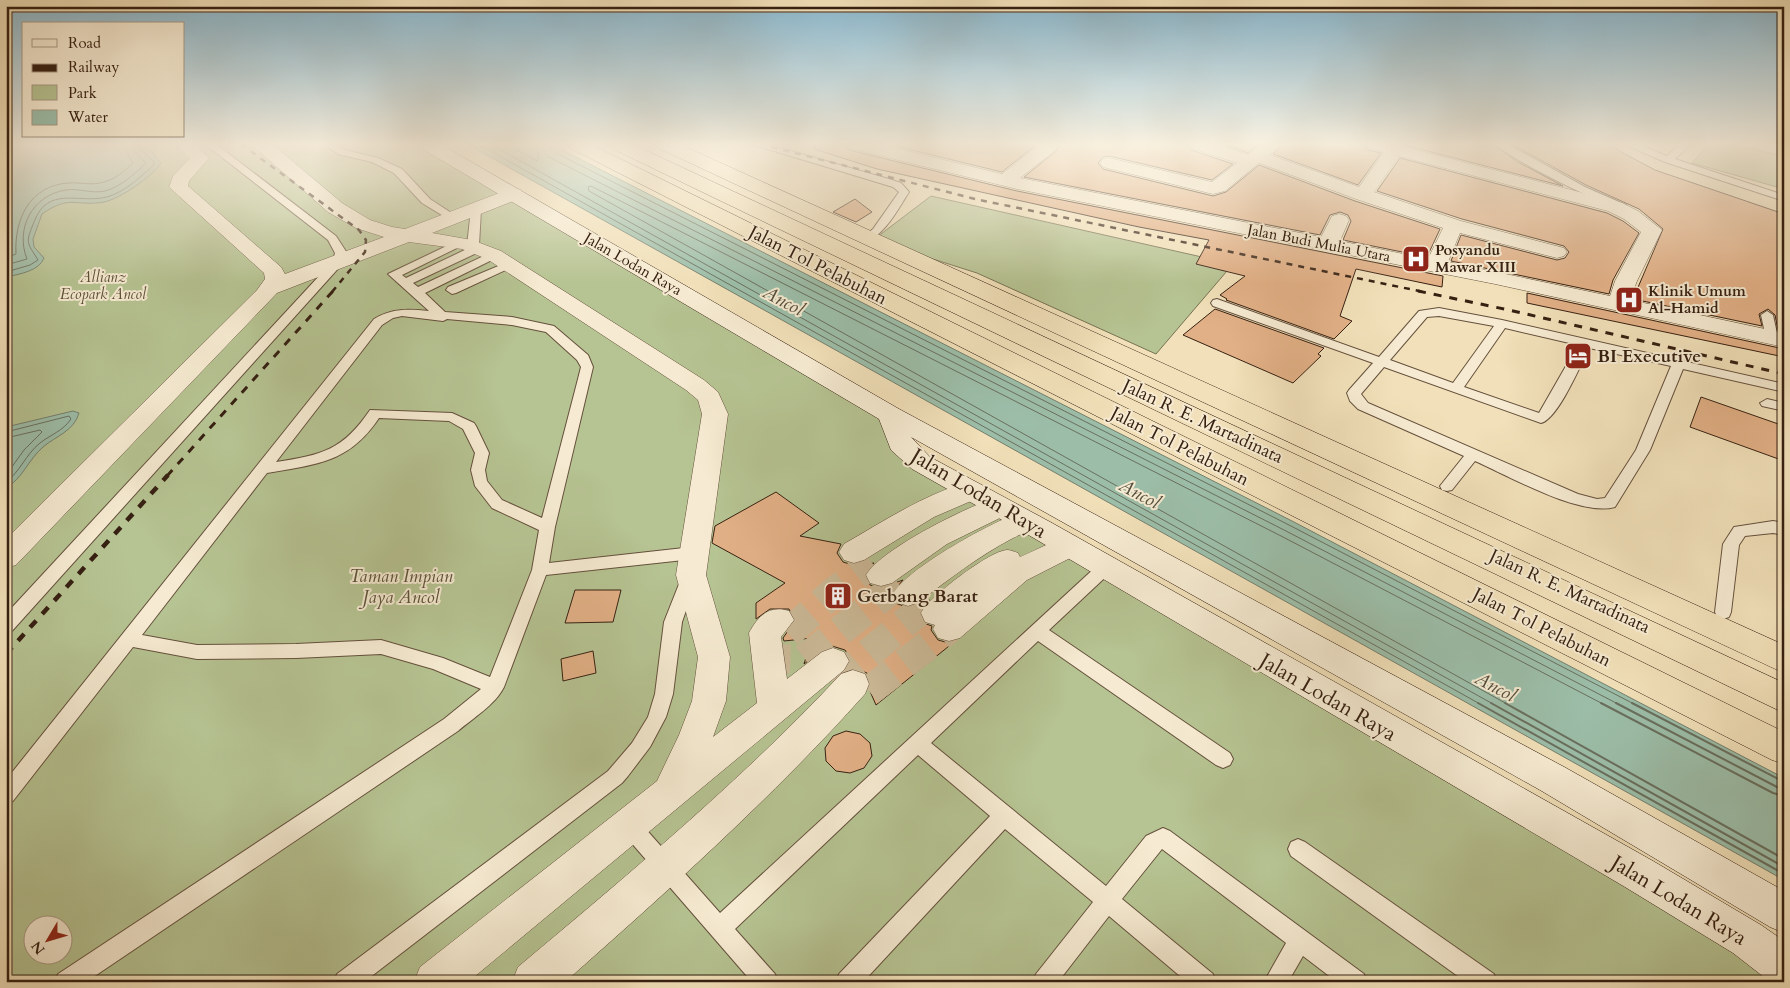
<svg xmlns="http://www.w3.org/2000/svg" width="1790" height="988" viewBox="0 0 1790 988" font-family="Cardo,serif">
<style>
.green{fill:#b6c392;stroke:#767252;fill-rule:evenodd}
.water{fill:#9cbea9;stroke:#737f6d}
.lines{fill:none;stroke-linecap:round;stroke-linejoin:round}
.shore-far1{stroke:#696f5e;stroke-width:1}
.shore{stroke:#696f5e;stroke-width:2}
.building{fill:#e2b086;stroke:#362012}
.street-tunnel{stroke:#ccba98;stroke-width:30;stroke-dasharray:30 15;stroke-linecap:butt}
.lane-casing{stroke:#65503c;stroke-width:2}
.street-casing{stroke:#65503c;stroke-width:1}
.secondary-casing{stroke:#362012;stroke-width:1}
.highway-casing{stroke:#362012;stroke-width:1}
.lane{fill:#f6ebd2;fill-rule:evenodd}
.street{fill:#f6ebd2;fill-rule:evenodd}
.secondary{fill:#f6ebd2;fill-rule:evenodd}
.highway{fill:#f1e0b9;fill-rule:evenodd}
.rail-far2{stroke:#362012;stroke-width:2.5;stroke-dasharray:6 6;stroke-linecap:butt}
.rail-far1{stroke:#362012;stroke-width:3;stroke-dasharray:8 8;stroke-linecap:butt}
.rail{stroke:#362012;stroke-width:4.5;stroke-dasharray:9 9;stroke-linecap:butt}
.labels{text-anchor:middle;stroke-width:4;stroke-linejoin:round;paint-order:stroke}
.far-street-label{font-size:15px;fill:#362012;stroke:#f6ebd2}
.far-poi-label{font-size:15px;font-weight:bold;fill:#362012;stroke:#f6ebd2;text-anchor:start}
.far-park-label{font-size:15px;font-style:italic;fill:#5c5138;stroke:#f6ebd2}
.street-label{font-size:18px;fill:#362012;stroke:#f6ebd2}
.poi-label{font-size:18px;font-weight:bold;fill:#362012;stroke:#f6ebd2;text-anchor:start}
.park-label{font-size:18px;font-style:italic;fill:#5c5138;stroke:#f6ebd2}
.water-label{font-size:19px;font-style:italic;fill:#554f3f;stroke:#f6ebd2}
.near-street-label{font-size:21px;fill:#362012;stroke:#f6ebd2}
</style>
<rect width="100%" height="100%" fill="#f1e0b9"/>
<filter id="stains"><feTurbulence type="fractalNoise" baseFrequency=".004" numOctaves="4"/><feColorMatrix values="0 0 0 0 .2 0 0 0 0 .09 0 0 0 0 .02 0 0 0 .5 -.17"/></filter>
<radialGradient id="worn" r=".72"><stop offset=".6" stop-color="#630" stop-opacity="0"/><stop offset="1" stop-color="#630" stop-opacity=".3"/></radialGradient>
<g class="green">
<path d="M6,144H427L890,415L900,444L1784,982H6ZM32,926H62V956H32Z"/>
<path d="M1709,144H1735L1784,157V189L1692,163Z"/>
<path d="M931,196L1233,264L1156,354L977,273L873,240Z"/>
</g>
<g class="water">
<path d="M6,144H142L151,151L161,163C153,176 120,199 104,202C75,207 71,194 42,214L33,239L34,247L44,258C39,271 20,274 6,277Z"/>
<path d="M467,144H550L1292,521L1784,778V880Z"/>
<path d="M73,411L79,413C74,431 56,436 43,447C28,460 23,478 6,488V427Z"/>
</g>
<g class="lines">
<g class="shore-far1">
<path d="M478,144L1480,704"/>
<path d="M490,144L1493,704"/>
<path d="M506,144L537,161L539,158L535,144"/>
<path d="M543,144L544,151L549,157L1286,531L1618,704"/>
<path d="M549,144L552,151L1289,525L1634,704"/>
<path d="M6,258L16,254C14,219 30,185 69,183C81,182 92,186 104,182C115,179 125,171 133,163L127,152L126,144"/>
<path d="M6,265L27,259C15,229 32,195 66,190C79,188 92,194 105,191C120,187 135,174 146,163L135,152L134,144"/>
<path d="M6,272L30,265L38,260C27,242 25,244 34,222C48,185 78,204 107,197C125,192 140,177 154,165V162L141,150L140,144"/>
<path d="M6,432L69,416L71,419C63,431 50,435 40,443C26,454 20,472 6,482"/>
<path d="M6,438L40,430L42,432L24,450L6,475"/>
<path d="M1507,704L589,191L588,187L591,186L1283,537L1603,704"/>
</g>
<g class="shore">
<path d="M1478,703L1784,874"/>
<path d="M1491,703L1784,867"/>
<path d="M1505,703L1784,859"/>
<path d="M1601,703L1773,793L1784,796"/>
<path d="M1616,703L1777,787L1784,788"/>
<path d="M1632,703L1784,782"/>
</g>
</g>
<g class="building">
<path d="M815,144H844L849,150L1017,191L1443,276L1442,287L1356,269L1340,316L1352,321L1334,339L1226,300L1227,299L1220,295L1245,276L1196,264L1209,240L1139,227L877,169L814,149Z"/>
<path d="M887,144H1037L1002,172Z"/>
<path d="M1059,144H1187L1191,150L1233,164L1212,180L1109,156L1103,157L1098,163L1103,169L1213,196L1226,192L1259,165L1355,201L1440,229L1427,257L1343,240L1351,221L1348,215L1340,212L1330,215L1320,235L1024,177L1056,151Z"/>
<path d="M1222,144H1258L1248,153Z"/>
<path d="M1280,144H1363L1368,150L1381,153L1358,185L1273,154L1280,147Z"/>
<path d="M1409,144H1493L1518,162L1563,186L1408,146Z"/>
<path d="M1511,144H1606L1655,170L1784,214V331L1778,330L1775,315L1768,309L1759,314L1762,326L1633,299L1663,229L1639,209L1586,185Z"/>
<path d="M1400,158L1607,213L1623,221L1639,233L1613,280L1609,294L1451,261L1461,235L1557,260L1565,258L1569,252L1564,246L1462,219L1377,191Z"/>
<path d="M855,199L872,212L856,222L833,212Z"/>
<path d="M1527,293L1784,349V357L1527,303Z"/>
<path d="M1215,309L1324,348L1318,354L1321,356L1293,383L1183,335Z"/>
<path d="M1701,397L1784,426V461L1690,427Z"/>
<path d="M776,492L819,523L800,536L841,544L837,553L843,562L853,565L874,563L865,574L870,585L881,588L903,580L892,593L895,603L909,608L930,600L919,612L923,623L932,626L931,630L938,640L949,643L954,642L876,705L869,689L871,683L867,673L854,668L846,670L851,660L845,650L832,646L821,651L804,664L812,638L784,641L783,638L795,621L789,609H770L756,619V603L785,583L712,543L715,526Z"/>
<path d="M575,590H621L613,622L565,623Z"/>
<path d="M593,651L596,673L563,681L561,659Z"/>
<path d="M846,731L860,734L870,743L872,756L864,768L850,773L836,771L826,761L825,748L833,736Z"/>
</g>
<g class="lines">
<g class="street-tunnel">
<path d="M805,659L902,581"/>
<path d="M775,673L776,644L834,592L872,563"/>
<path d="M834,682L930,602"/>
<path d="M869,691L949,629"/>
</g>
<defs>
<g id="lane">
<path d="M205,144H216L336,236L347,253L344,262L12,631L6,633V614L333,261L335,253L328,240Z"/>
<path d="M325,144H336L344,150L378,158L402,169L430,199L459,218L454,221L450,220L422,203L394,173L372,162L338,154Z"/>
<path d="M751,144H767L892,180L901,183L909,192C901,204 881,243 864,239L863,237L873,229L899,192L893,187Z"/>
<path d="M1495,144H1507L1585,187L1626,205L1625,207C1610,211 1508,157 1495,144Z"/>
<path d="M1623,144H1637L1667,156L1680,144H1691L1675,159L1784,195V201L1665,162Z"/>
<path d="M476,206L481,209L479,245L483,246L485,248L483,250L413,283L418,287L490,253H498L500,255L498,257L425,293L445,312L512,317L554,326L588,355L593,367L555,527L549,563L693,547L699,549L701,553L699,557L693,559L546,575L504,687C495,705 473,718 458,731L86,982H55L58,974L444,719L481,689L433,669L381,654L296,658L197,659L133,647L13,801L6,804V780L374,319C392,308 408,309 429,311L388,274L457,241H465L467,243L402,275L406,278L469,248L467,246L471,209ZM402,316L443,321L447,319L512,325L546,332L577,360L581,367L578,379L542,518L502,500L487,481L485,470L489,453L476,426L474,423L452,413L370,410C343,450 322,455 276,462L382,325L393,318ZM379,418L449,421L463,429L475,453L471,470L475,486L492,508L539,530L532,570L490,677L443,658L381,640L296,644L197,645L142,635L267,473C317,464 349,463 379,418Z"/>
<path d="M508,262L514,265L512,267L456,293L452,294L446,290L448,287Z"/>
<path d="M1217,299L1379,357L1419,311L1439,308L1502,320L1784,384V392L1683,369L1650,450L1615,507C1580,517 1509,476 1475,461L1452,490L1447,491L1442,490L1440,486L1464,456L1358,409L1350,401L1347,393L1349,390L1373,363L1213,306L1211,303L1213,300ZM1439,316L1494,326L1453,383L1390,360L1427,317ZM1505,328L1578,345L1539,413L1464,387ZM1589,348L1671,366L1636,450L1605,498L1597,499L1578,494L1368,403L1361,394L1384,367L1541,423C1558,419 1581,364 1589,348Z"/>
<path d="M1767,311L1773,315L1778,338L1772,342L1766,338L1761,315Z"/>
<path d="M1767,399L1784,403V411L1762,406L1760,403Z"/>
<path d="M1773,521L1784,523V535L1773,533L1745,536L1739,545L1731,612L1729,617L1723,619L1717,617L1715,612L1723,544L1734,527Z"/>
<path d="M1105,562L1111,564L1113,568L1111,572L1049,630L1230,753L1233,759L1230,765L1223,768L1216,765L1038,641L931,743L1106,886L1146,836L1163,828L1170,831L1364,974L1367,982H1337L1303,956L1288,982H1264L1286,943L1162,849L1122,899L1213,974L1216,982H1187L1109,916L1058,982H1033L1036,974L1093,902L1005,829L863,982H836L839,974L990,816L918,755L735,929L775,974L778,982H752L622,832L619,825L622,818L629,816L636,818L720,913L1099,564Z"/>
<path d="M689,573L695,575L697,579L682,622L673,694L666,717L650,747L628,776L622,783L364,982H334L337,974L608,771L632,743L648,717L655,694L664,622L681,579L683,575Z"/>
<path d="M1298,839L1305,842L1494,974L1497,982H1466L1291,856L1288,849L1291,842Z"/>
</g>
<g id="street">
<path d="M176,144H195L209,158L189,181L188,186L281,267L285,274L384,237L356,228L328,212L251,144H272L342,203L370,220L392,227L405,229L507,190L514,188L521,190L523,194L521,198L432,233L472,240L501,251L704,380L718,392L728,414L706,575L730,657L726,701L713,737L757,703L749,633C758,616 769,605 789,611L794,620L781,637L787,679L822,652L833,648L844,652L849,661L844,670L468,982H414L420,967L657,781L679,735L692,701L698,657L676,575L702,414L698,400L686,390L487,259L462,249L409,242L277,293L16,565L6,568V539L257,290L265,279L264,273L169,187L173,176L190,158Z"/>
<path d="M846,144H878L1002,174L1040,144H1057L1058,146L1055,150L1020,178L1321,237L1332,216L1339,214L1346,216L1349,220L1340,241L1428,259L1443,228L1356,199L1259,163L1225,191L1213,194L1103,167L1100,163L1103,159L1109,158L1212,182L1237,163L1192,148L1189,144H1216L1248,155L1261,144H1278L1279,146L1270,155L1359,187L1384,152L1368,148L1365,144H1407L1405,147L1622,203L1638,211L1662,230L1637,281L1630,300L1784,333V347L1495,284L1017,189L849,148ZM1399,156L1608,211L1624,219L1641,232L1615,281L1610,296L1448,262L1460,233L1557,258L1564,256L1567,252L1564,248L1461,221L1374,192Z"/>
<path d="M968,482L978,484L982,491L978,498L934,517L864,560L854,563L844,560L839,552L844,544C884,521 923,495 968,482Z"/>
<path d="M998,497L1008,500L1012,507L1008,514L947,544L892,583L881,586L870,583L866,575C881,549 968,506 998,497Z"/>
<path d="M1024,511L1034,514L1038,521C1032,531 1023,533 1013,538C979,556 949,579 919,602L908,606L897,602L893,594C907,568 995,520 1024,511Z"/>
<path d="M1068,535L1078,538L1083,546L1078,554L1027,580L960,638L949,641L938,638L933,629L935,625L925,622L921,613C929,597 989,551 1007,550C1011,550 1015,552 1018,553L1020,557Z"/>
<path d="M853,670L865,674L869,684L865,694C772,798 669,890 565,982H512L518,967C630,873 741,781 841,674Z"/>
</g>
<path id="secondary" d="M418,144H440L899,409L1566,768L1784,891V933L1770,927L1540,790L911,437L930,457L1052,523L1653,861L1761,925L1784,941V982L1769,981L1733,953L1625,887L1032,537L912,469L891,450L879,419L421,148Z"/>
<g id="highway">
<path d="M567,144H590L1784,732V764L1772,760L570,148Z"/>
<path d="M608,144H632L1784,683V713L611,148Z"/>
<path d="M655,144H679L1784,645V673L658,148Z"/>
</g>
</defs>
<use href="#lane" class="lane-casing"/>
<use href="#street" class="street-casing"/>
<use href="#secondary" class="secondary-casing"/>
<use href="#highway" class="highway-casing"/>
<use href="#lane" class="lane"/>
<use href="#street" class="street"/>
<use href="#secondary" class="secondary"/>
<use href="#highway" class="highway"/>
<g class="rail-far2">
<path d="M241,144L359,230L366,240L365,252L332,292"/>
<path d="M760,144L975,199L1424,292"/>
</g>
<g class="rail-far1">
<path d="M1418,291L1509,310L1784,374"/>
<path d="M167,476L333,291"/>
</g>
<path class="rail" d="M6,654L168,475"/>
</g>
<linearGradient id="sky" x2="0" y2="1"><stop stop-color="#89b8cf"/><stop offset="0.51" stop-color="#f9f1e0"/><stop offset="1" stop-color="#f9f1e0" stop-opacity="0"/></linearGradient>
<rect width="1790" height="283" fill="url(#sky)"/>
<defs>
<symbol id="hospital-square" viewBox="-11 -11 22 22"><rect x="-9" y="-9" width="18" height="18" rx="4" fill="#8f2418" stroke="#f6ebd2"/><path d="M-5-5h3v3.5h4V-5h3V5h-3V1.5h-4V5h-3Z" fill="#fff"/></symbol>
<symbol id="hotel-square" viewBox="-11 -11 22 22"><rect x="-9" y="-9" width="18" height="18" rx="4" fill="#8f2418" stroke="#f6ebd2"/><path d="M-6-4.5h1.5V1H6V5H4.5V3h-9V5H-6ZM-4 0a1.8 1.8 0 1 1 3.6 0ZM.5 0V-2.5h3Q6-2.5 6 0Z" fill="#fff"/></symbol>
<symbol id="building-square" viewBox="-11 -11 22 22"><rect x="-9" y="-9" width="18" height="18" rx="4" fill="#8f2418" stroke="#f6ebd2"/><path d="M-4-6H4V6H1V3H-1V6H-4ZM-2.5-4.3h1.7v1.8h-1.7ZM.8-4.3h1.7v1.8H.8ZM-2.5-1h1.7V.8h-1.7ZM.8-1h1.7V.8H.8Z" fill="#fff"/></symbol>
</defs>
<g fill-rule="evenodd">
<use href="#hospital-square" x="1400" y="243" width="32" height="32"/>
<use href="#hospital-square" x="1613" y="284" width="32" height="32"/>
<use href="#hotel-square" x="1562" y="340" width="32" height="32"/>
<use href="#building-square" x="822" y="580" width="32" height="32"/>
</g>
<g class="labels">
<g class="far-street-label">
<text transform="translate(1319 243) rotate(11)" y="5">Jalan Budi Mulia Utara</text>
<text transform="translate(633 264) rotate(30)" y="5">Jalan Lodan Raya</text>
</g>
<g class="far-poi-label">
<text x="1435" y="255">Posyandu<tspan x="1435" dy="17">Mawar XIII</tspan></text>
<text x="1648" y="296">Klinik Umum<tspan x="1648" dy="17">Al-Hamid</tspan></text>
</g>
<g class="far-park-label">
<text x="103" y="282">Allianz<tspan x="103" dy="17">Ecopark Ancol</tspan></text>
</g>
<g class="street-label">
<text transform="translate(818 265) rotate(27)" y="6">Jalan Tol Pelabuhan</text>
<text transform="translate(1203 421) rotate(25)" y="6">Jalan R. E. Martadinata</text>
<text transform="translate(1180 446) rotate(27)" y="6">Jalan Tol Pelabuhan</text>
<text transform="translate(1570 591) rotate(25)" y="6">Jalan R. E. Martadinata</text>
<text transform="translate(1542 627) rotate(27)" y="6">Jalan Tol Pelabuhan</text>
</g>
<g class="poi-label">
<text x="1597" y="362">BI Executive</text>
<text x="857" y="602">Gerbang Barat</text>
</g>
<g class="park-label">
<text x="401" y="582">Taman Impian<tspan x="401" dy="21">Jaya Ancol</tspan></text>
</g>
<g class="water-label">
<text transform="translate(784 300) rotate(28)" y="7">Ancol</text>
<text transform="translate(1140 493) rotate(28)" y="7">Ancol</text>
<text transform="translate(1496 686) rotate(28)" y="7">Ancol</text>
</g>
<g class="near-street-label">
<text transform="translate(979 493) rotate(31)" y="7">Jalan Lodan Raya</text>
<text transform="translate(1328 697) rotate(30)" y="7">Jalan Lodan Raya</text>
<text transform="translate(1679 900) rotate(31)" y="7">Jalan Lodan Raya</text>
</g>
</g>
<rect width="1790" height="988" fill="none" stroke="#f1e0b9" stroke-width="25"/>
<rect x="8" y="8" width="1775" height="973" fill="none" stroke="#362012" stroke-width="2.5"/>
<rect x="12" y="12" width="1765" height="963" fill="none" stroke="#362012"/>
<rect x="22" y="22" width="162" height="115" fill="#f6ebd2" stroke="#a99a85"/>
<rect x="32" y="39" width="25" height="8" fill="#f6ebd2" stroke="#a99a85"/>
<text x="68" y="48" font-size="15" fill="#362012">Road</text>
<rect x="32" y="64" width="25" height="8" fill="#362012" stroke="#a99a85"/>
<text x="68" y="72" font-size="15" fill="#362012">Railway</text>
<rect x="32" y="85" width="25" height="15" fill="#b6c392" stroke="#a99a85"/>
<text x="68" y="98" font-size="15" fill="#362012">Park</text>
<rect x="32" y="110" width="25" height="15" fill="#9cbea9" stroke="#a99a85"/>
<text x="68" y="122" font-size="15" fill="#362012">Water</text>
<g transform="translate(48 940) rotate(232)"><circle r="24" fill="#f6ebd2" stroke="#a99a85"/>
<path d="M0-4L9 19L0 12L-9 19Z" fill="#8f2418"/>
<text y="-8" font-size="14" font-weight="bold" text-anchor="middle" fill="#362012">N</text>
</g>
<rect width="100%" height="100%" filter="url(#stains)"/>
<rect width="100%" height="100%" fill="url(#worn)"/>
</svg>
